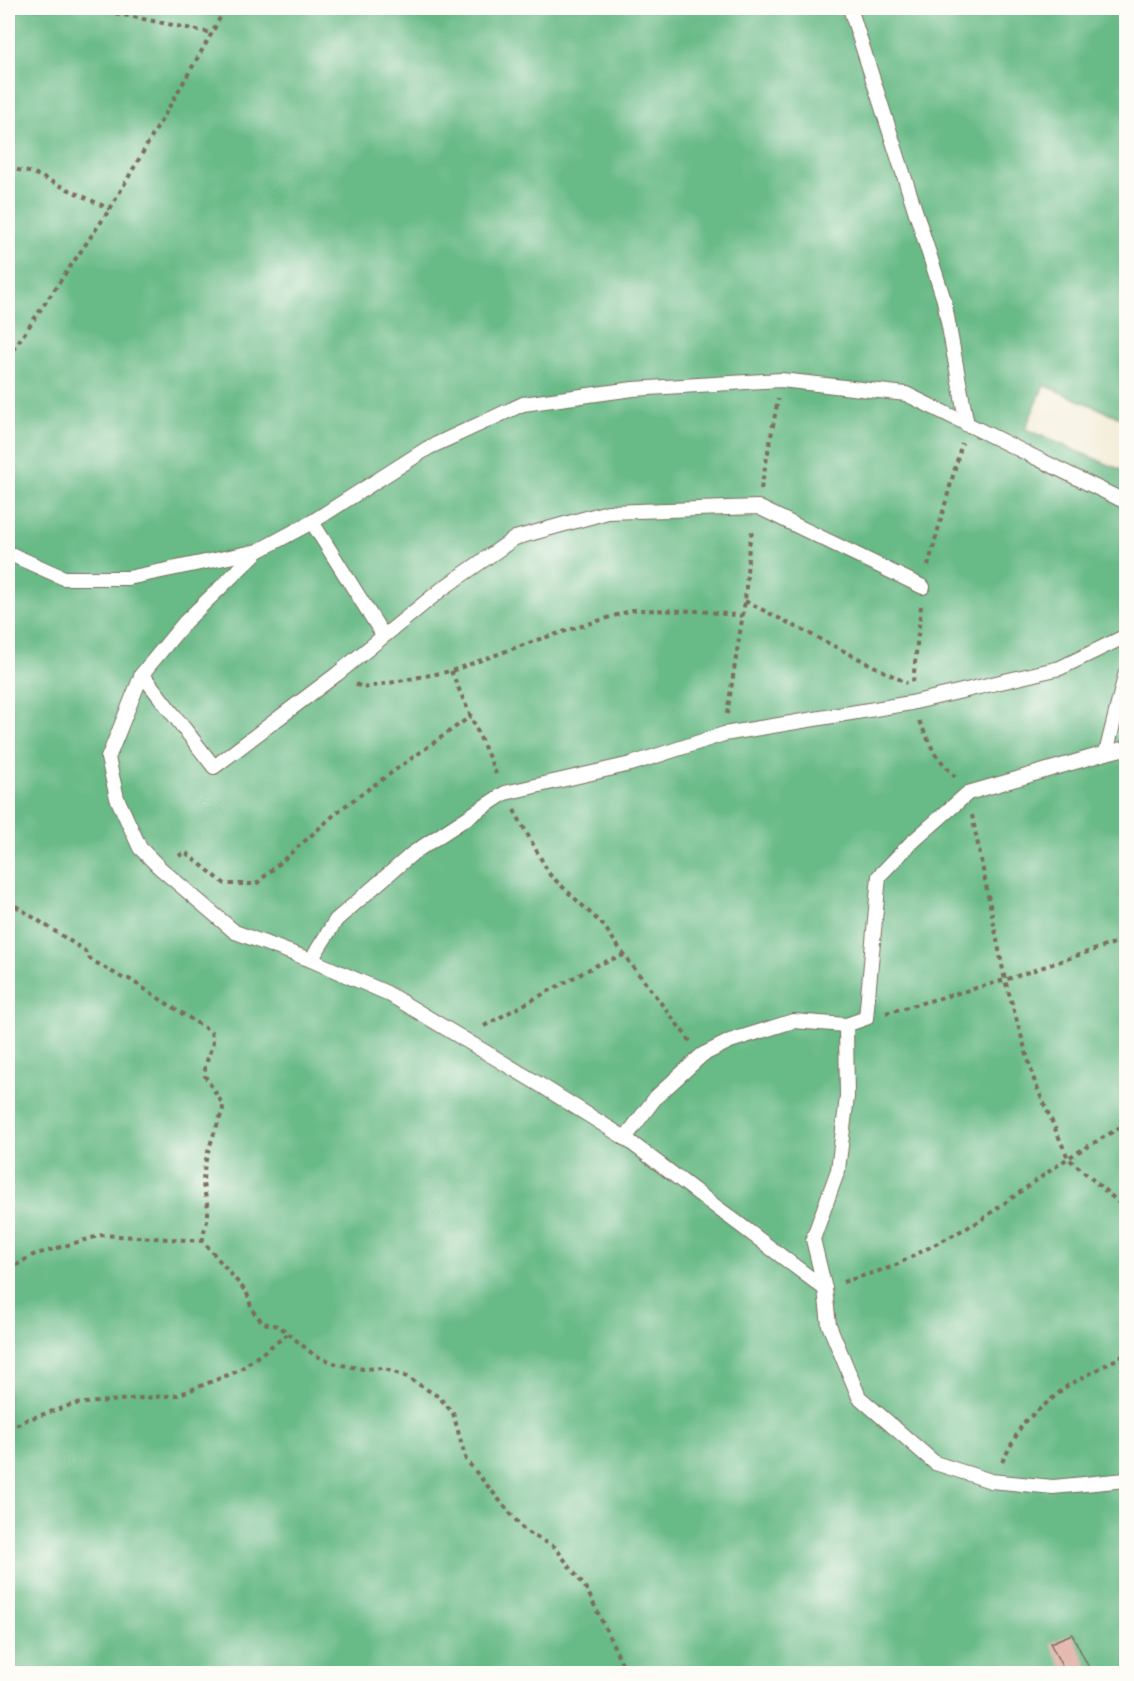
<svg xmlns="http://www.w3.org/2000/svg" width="1134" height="1681" viewBox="0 0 1134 1681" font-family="Cardo,serif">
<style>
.forest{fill:#68ba86;stroke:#527252;stroke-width:1.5}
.building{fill:#e0aca2}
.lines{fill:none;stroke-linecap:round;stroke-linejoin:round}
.lane-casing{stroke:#7b6d5d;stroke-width:16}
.path{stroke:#7b6d5d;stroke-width:4;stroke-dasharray:4.5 4.5;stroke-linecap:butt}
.lane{stroke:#fff;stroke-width:14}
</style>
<rect width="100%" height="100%" fill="#fdfcf7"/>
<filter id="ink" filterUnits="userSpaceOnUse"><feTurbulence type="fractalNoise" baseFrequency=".0167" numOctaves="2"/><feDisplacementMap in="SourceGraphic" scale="12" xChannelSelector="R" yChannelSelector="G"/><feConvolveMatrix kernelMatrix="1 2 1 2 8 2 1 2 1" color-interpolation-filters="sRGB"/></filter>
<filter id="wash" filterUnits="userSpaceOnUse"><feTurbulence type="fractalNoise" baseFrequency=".008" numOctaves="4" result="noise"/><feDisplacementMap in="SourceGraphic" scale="24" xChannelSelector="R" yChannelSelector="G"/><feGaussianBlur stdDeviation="1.35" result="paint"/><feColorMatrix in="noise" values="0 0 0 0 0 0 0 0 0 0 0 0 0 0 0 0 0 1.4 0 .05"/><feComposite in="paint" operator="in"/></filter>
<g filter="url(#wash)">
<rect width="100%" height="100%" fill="#f2ead3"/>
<path class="forest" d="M8,8H1126V420L1044,385L1025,429L1126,472V1673L8,1674Z"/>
<g id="blocks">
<g class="building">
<path d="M438,8H459L457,15Z"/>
<path d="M1072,1634L1092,1674H1066L1050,1643Z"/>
</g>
</g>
</g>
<g filter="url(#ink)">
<use href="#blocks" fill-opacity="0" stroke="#7b6d5d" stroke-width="1.5"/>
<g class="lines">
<defs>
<g id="lane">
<path d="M850,8L944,300L967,425"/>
<path d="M312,522L383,635"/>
<path d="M8,553L64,578H128L258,551"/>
<path d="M142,674L214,767L337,674L442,589L515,538L608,512L758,507L923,587"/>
<path d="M1126,748L1106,753L968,793L910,844L879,876L866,1018L846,1025L847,1097L838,1170L813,1239L825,1289L829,1325L859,1397L935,1463L991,1481L1053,1487L1126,1480"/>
<path d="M1106,753L1126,672"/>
<path d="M311,960L336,920L413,853L505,793L631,764L724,734L911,703L1060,668L1126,636"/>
<path d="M625,1138L656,1097L702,1055L730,1041L793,1021L846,1025"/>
<path d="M825,1289L625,1138L542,1086L387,993L311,960L235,932L160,868L140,848L117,798L108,758L142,674L185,622L258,551L312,522L428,448L523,404L633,389L781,380L906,394L1126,502"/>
</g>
</defs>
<use href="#lane" class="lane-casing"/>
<g class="path">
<path d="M89,8L212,33"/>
<path d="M8,168L33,173L110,209"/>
<path d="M8,357L110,209L212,33L225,8"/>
<path d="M761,489L778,399"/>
<path d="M928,566L962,443"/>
<path d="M745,601L907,683"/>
<path d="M451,671L497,776"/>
<path d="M913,682L921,606"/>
<path d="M356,684L363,688L451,671L537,640L633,610L701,611L742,616"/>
<path d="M727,714L745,601L749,545L753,528"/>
<path d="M919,721L935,754L955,777"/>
<path d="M514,810L550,875L604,926L624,955L690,1041"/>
<path d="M972,815L1005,980L1035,1083L1068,1158L1126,1209"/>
<path d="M179,856L185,852L225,884H256L342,808L471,716"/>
<path d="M8,901L84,950L90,959L124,979H129L211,1032L213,1042L205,1067V1076L222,1103L223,1109C215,1132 204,1156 203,1181C203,1192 209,1203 208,1214C208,1223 202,1232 203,1241L247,1293L252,1310L263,1323L279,1326L314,1355L337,1364L363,1369L382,1368L405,1376L439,1397L453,1413L466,1460L525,1531L555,1547L587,1590L627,1674"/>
<path d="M886,1013L1005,980L1126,939"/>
<path d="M484,1026L599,964L624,955"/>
<path d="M8,1270L33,1255L102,1235L203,1241"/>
<path d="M843,1282L892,1267L978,1222L1068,1158L1126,1124"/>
<path d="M8,1429L26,1420L74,1404L178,1395L238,1371L288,1334"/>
<path d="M1002,1462L1023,1423L1067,1386L1126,1354"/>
</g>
<use href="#lane" class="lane"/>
</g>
</g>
<rect width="1134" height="1681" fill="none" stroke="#fdfcf7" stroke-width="30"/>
</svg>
